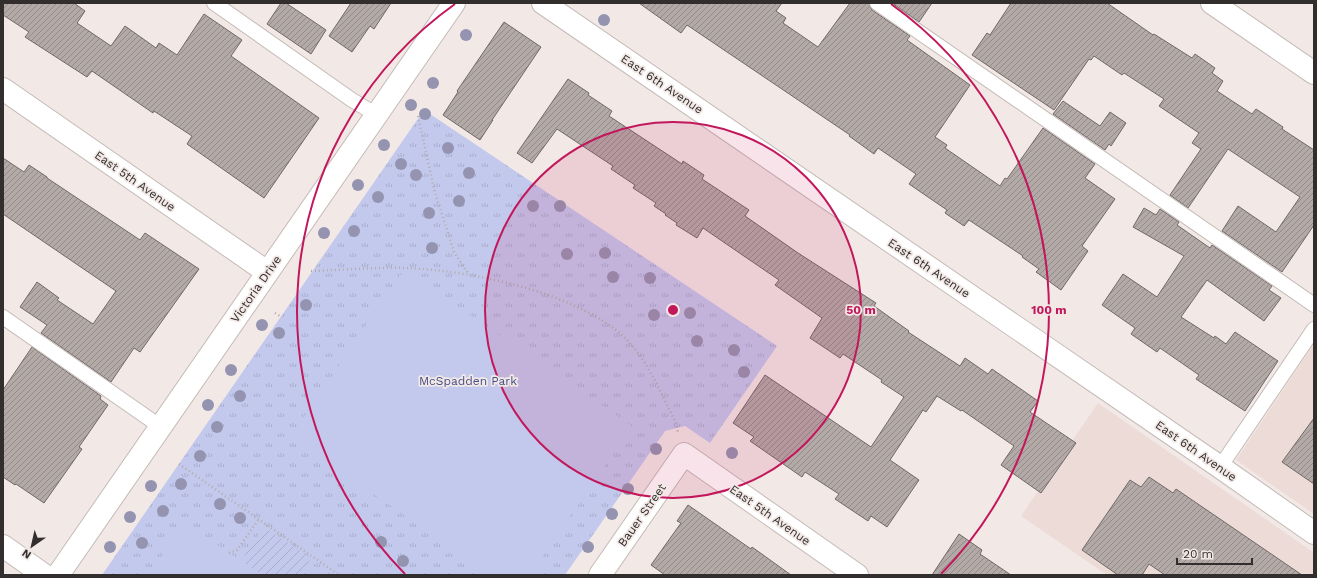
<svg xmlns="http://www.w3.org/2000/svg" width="1317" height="578" viewBox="0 0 1317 578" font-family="'Work Sans',sans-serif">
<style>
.built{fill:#ecdbd7}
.grass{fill:url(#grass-tufts)}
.garden{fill:url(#garden-furrows)}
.pitch{fill:#c3c9ed}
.building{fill:url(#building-hatch);stroke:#716967}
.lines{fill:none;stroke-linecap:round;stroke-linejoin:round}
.service-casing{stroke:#c4bbb8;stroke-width:16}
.minor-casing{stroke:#c4bbb8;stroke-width:24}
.tertiary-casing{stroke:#c4bbb8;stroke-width:24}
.path{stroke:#b3acaa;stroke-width:2.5;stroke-dasharray:1 3;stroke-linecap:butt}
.service{stroke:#fff;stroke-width:14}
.minor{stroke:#fff;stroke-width:22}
.tertiary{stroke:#fff;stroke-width:22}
.tree{fill:#9494b1}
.ring{fill:none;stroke:#c2185b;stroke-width:2}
.labels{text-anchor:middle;stroke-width:3.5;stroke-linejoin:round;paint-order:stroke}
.street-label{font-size:12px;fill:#312e2d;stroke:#f2e9e6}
.park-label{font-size:12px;fill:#484f85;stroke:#f2e9e6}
.centre{fill:#c2185b;stroke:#f2e9e6;stroke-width:2}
.ring-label{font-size:12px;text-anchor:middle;font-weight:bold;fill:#c2185b;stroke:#f2e9e6;stroke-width:3.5;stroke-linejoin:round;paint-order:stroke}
</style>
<defs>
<pattern id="grass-tufts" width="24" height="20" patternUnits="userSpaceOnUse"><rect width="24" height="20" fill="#c3c9ed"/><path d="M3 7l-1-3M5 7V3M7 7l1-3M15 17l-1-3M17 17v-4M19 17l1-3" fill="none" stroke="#a8adcc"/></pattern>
<pattern id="garden-furrows" width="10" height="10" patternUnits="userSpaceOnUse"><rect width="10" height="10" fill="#c3c9ed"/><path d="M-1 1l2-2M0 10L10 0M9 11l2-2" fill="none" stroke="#a8adcc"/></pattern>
<pattern id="building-hatch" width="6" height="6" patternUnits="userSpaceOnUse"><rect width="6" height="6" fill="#b3aaa8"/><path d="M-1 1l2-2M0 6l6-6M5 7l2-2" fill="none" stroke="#928b89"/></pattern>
</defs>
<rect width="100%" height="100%" fill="#f2e9e6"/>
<g class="built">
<path d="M1314,344V514L1236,460Z"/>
<path d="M1098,403L1313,552L1314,575H1107L1021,516Z"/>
</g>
<path class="grass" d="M424,110L777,346L710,443L685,426L665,431L565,575H102Z"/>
<path class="garden" d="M264,527L311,558L299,575H262L241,561Z"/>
<g class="pitch">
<path d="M404,270L632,426L530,575H492L290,437Z"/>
<path d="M185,523L262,575H149Z"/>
</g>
<g class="building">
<path d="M3,3H74L85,11L77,23L111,46L125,26L156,48L159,43L177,55L204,14L242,40L231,56L319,118L264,198L187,144L192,136L154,111L153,113L92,71L87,77L25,37L29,32L3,15Z"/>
<path d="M281,3H286L326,30L311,54L267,24Z"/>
<path d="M351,3H391L374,29L370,26L352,52L329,36Z"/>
<path d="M639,3H782L776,11L786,18L783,23L818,47L850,3H869L872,10L910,36L907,40L970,85L935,137L947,145L945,148L1000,186L1005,178L1007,179L1043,128L1095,164L1085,178L1115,199L1082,246L1088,251L1061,290L1036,272L1039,269L1022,257L1023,256L969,220L964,226L945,213L947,210L909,184L916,174L878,148L874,154L849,136L850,135L687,25L681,33Z"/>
<path d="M892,3H932L919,22Z"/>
<path d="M1011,3H1107L1153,35L1154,34L1192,58L1195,54L1215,68L1212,73L1223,81L1217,91L1252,114L1256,109L1283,127L1282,129L1314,150V225L1282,272L1222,231L1238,206L1276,232L1300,197L1228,149L1188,208L1170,195L1201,149L1192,143L1199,133L1159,106L1164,99L1124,73L1122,75L1094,56L1091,60L1089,59L1054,110L972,55L987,33L990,35Z"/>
<path d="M504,22L541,47L492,120H493L480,140L443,115L458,92L457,91Z"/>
<path d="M568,79L589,93L588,95L612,111L609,116L682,164L683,161L704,175L702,179L749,210L745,216L798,253L876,303L874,306L909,331L908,332L960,366L965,358L988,374L992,369L1038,401L1030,412L1076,443L1041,493L1001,465L1014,446L962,410L961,411L937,396L926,412L923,410L890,460L919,480L887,527L871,516L868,521L835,499L839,494L805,472L802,477L750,441L754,437L733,423L765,375L871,447L904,397L881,382L882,380L843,354L840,358L810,338L822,318L775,285L779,280L703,228L697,238L676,225L677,223L665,215L666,214L654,206L656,203L633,188L635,185L611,169L613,166L557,129L532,163L517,153Z"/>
<path d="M1063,101L1100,126L1110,112L1126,123L1111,146L1109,144L1105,150L1053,114Z"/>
<path d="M3,158L24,172L29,165L47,177V178L140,240L145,233L199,269L140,352L134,348L111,382L41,333L47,325L20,307L37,282L59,298L57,300L93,324L116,291L3,214Z"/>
<path d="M1144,208L1156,215L1160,209L1179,222L1177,225L1210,248L1212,245L1272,286L1269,290L1281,298L1264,321L1207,280L1181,317L1214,338L1215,336L1226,344L1235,332L1278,361L1245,411L1196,379L1199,375L1160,348L1157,352L1131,334L1135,328L1102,305L1123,274L1157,297L1184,256L1133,227Z"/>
<path d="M32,347L101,396L100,399L108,405L79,447L82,449L44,503L16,484L15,485L3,477V390Z"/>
<path d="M1314,418V484L1282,462Z"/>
<path d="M1149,477L1173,493L1176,489L1302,575H1165L1149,564L1142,575H1118L1082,550L1130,480L1141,487Z"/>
<path d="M688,505L751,549L752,547L791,575H665L651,565L681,523L677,521Z"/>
<path d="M959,534L982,550L980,554L1011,575H932Z"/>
</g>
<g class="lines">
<defs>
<g id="service">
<path d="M214,3L352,100L377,115"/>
<path d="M877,3L1314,305"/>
<path d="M3,317L161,427"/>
<path d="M1220,467L1314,329"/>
</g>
<g id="minor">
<path d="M543,3L1220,467L1314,533"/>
<path d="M1212,3L1314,73"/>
<path d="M3,89L267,272"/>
<path d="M3,546L44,575"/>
<path d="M600,575L684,454L857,575"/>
</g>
<path id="tertiary" d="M58,575L454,3"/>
</defs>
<use href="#service" class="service-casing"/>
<use href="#minor" class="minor-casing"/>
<use href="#tertiary" class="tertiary-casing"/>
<g class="path">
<path d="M418,116L434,189L454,252L468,273"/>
<path d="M311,271C343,270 376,267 408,268C473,271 574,292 623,336C647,358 660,392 675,421L678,432"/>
<path d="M275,313L280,316"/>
<path d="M179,464L339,575"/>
<path d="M229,553L237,550L259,519"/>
</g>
<use href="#service" class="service"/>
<use href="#minor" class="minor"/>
<use href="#tertiary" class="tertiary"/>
</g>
<g class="tree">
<circle cx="604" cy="20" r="6"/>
<circle cx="466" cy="35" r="6"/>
<circle cx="433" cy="83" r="6"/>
<circle cx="411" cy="105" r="6"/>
<circle cx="425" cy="114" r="6"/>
<circle cx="384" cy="145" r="6"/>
<circle cx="448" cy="148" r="6"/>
<circle cx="401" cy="164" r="6"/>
<circle cx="469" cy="173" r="6"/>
<circle cx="416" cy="175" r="6"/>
<circle cx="358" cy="185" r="6"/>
<circle cx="378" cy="197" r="6"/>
<circle cx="459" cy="201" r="6"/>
<circle cx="533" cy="206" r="6"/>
<circle cx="560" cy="206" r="6"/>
<circle cx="429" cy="213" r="6"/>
<circle cx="354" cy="231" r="6"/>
<circle cx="324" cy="233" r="6"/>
<circle cx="432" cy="248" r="6"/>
<circle cx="605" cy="253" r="6"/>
<circle cx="567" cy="254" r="6"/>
<circle cx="613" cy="277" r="6"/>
<circle cx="650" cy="278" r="6"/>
<circle cx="306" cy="305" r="6"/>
<circle cx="690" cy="313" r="6"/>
<circle cx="654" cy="315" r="6"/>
<circle cx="262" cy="325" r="6"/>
<circle cx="279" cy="333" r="6"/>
<circle cx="697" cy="341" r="6"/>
<circle cx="734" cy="350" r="6"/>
<circle cx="231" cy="370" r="6"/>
<circle cx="744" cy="372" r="6"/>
<circle cx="240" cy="396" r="6"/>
<circle cx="208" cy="405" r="6"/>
<circle cx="217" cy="427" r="6"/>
<circle cx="656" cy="449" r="6"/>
<circle cx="732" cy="453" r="6"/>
<circle cx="200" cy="456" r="6"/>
<circle cx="181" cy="484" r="6"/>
<circle cx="151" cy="486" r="6"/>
<circle cx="628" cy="489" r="6"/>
<circle cx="220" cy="504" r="6"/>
<circle cx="163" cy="511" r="6"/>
<circle cx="612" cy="514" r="6"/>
<circle cx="130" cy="517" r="6"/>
<circle cx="240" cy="518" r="6"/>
<circle cx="381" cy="542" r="6"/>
<circle cx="142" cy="543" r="6"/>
<circle cx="110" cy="547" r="6"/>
<circle cx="588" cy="547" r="6"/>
<circle cx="403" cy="561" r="6"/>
</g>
<circle cx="673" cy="310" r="188" fill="#c2185b" fill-opacity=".12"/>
<g class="ring">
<circle cx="673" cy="310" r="188"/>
<path d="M405 574A376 376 0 0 1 455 4M891 4A376 376 0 0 1 941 574"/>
</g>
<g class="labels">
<g class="street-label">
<text transform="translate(662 84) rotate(34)" y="4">East 6th Avenue</text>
<text transform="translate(135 181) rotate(35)" y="4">East 5th Avenue</text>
<text transform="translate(929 268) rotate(34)" y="4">East 6th Avenue</text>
<text transform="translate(256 289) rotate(-55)" y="4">Victoria Drive</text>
<text transform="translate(1196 451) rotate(35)" y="4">East 6th Avenue</text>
<text transform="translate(642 515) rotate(-55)" y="4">Bauer Street</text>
<text transform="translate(770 515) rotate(35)" y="4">East 5th Avenue</text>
</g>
<g class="park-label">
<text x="468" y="385">McSpadden Park</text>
</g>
</g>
<circle cx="673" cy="310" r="6" class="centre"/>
<g class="ring-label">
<text x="861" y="314">50 m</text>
<text x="1049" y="314">100 m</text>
</g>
<rect width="1317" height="578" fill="none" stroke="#312e2d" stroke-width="8"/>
<g transform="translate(32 546) rotate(214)" stroke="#f2e9e6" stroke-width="3" paint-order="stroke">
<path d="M0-3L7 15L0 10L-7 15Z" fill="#312e2d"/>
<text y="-6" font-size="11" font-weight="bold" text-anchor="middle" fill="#312e2d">N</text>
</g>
<path d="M1177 558v6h75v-6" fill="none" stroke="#312e2d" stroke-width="2"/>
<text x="1183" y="558" font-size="12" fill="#312e2d" stroke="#f2e9e6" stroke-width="3" paint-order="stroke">20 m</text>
</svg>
